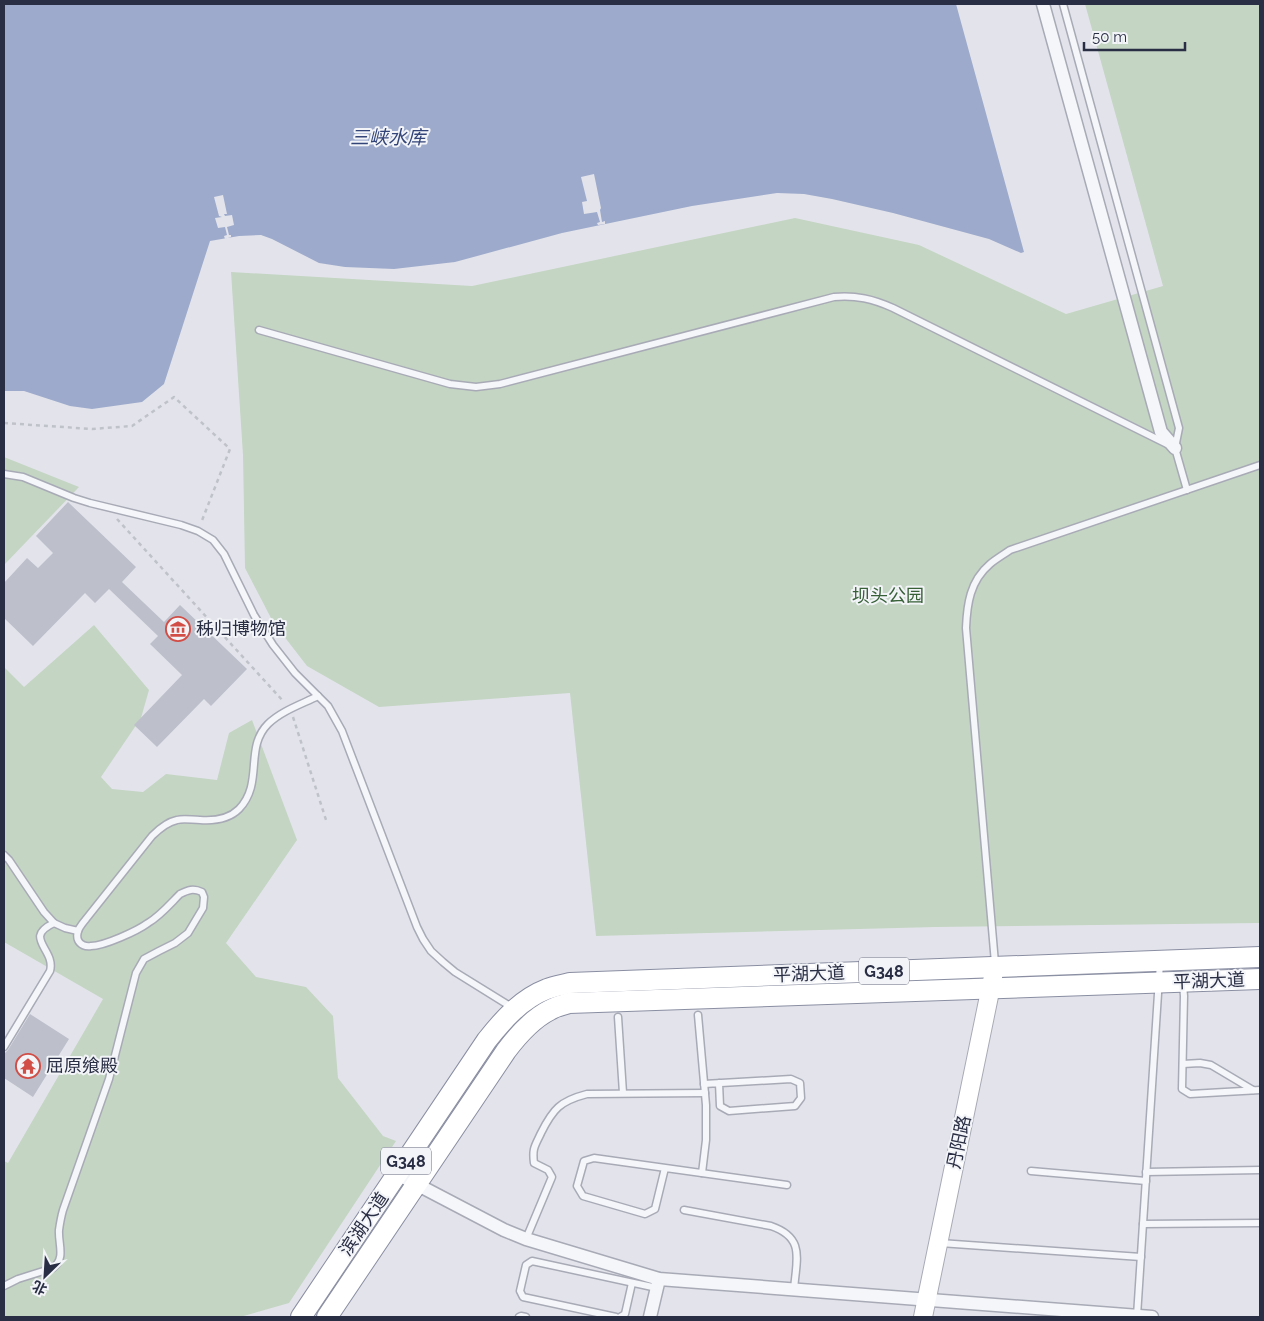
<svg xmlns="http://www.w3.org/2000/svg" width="1264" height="1321" viewBox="0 0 1264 1321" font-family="Raleway,'Noto Sans SC',sans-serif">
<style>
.green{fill:#c4d5c3}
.water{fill:#9daacb}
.pier{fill:#e3e4eb}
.building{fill:#bdbfcb}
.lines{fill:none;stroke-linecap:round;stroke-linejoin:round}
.service-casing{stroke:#a8aab6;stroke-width:9}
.minor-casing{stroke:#a8aab6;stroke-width:15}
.secondary-casing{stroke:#a8aab6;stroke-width:20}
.trunk-casing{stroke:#8a8ea2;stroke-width:22}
.path{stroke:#c0c2ca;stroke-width:2.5;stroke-dasharray:4 4;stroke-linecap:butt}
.service{stroke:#f5f6f9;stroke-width:6}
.minor{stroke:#f5f6f9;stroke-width:12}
.secondary{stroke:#fff;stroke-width:18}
.trunk{stroke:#fff;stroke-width:20}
.labels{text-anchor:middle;stroke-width:4;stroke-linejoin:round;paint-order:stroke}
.shield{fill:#f2f4f8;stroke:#66697a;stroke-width:1}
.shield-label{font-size:16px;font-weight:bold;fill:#2a2e44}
.park-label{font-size:18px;fill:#376037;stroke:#f2f4f8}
.poi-label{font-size:18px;fill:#2a2e44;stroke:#f2f4f8;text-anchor:start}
.street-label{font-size:18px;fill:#2a2e44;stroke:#f2f4f8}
.water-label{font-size:19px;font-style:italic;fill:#334479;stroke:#f2f4f8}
</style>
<rect width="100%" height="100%" fill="#e3e4eb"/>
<g class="green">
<path d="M1085,4H1260V923L936,927L596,936L570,693L379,707L307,666L273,622L245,568L243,455L231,272L472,286L795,218L919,245L1066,314L1163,286Z"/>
<path d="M4,457L79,487L4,565Z"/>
<path d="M94,625L149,690L141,718L101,777L112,789L143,792L166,774L217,780L229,733L252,720L297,840L226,943L256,977L306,987L333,1016L338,1078L383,1136L396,1141L289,1303L240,1317H4V1161L8,1163L103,999L4,942V667L24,687Z"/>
</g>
<path class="water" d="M4,4H956L1024,252L1021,253L989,239L893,213L832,199L804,194L777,193L692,206L562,233L455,262L394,269L345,267L319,263L272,239L261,235L239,236L210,241L164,384L142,402L92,409L70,406L24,391H4Z"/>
<g class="pier">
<path d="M594,174L601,208L600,210L602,222L605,221V224L598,225L597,223L600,222L597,212L584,214L582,202L587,201L581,177Z"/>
<path d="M223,195L227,214H224L225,216L232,215L234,225L227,227L229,235H231V237L225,239L224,236L227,235L225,227L218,228L215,218L222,217L219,216L214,197Z"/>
</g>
<g class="building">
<path d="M68,502L136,567L122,582L164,622L180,605L247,669L211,706L204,699L157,747L134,725L182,675L150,644L158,636L109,589L95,603L85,593L33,646L4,618V583L27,558L38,568L53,553L36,536Z"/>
<path d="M30,1014L69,1039L33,1097L4,1078V1054L8,1050Z"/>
</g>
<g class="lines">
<defs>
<g id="service">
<path d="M1063,4L1179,428L1175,448L1187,490"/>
<path d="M259,330L450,384L476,387L500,384L834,297C856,295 873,299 893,308L1167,444"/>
<path d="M4,474L23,477L74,498L90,503L181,525L198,531L213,540L224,554L254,615L273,645L295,673L328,706L342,731L417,927L423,939L431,951L443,962L455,972L513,1008"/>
<path d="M4,855L9,860L44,912L54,923L65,928L78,931"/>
<path d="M995,963L966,628C967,604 970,581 990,564C996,559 1003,555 1010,550L1260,465"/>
<path d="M1183,985L1184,996L1182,1089L1190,1094L1260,1090"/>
<path d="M698,1015L706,1105V1140L702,1173"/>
<path d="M618,1017L623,1093"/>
<path d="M4,1047L50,971C56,949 22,938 54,923"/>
<path d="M1183,1064L1200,1063L1211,1065L1253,1090"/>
<path d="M704,1084L791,1079L800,1083L801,1098L795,1106L729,1111L720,1106L719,1083"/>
<path d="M665,1168L655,1209L645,1214L583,1196L577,1186L584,1161L594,1158L787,1185"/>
<path d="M1031,1171L1146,1181"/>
<path d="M1146,1172L1260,1170"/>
<path d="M684,1210L771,1226C806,1238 796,1260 794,1290"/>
<path d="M1143,1224L1260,1223"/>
<path d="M526,1239L552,1177L548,1170L534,1163C532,1148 535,1146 541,1133C553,1109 560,1101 587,1094L705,1093"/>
<path d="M940,1243L1141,1257"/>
<path d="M4,1286L18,1279L53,1268C66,1258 58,1244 59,1230C60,1223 61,1217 63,1210L109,1079L136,973L144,959L159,951L175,943L188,933L203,908L204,897L202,892C193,888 188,890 180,894C170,904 160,916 148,923C137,931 104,946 91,946C86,947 80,945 78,940C75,932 81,925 86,919L152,836C159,829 167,822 177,820C184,818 192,820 200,820C214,821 229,819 239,809C264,783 244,748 268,724C281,711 302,704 318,696"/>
<path d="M1137,1316L1160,963"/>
<path d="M519,1317L521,1316L526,1317"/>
<path d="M616,1317L523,1297L520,1291L526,1265L532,1261L657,1288"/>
<path d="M620,1317L625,1314L632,1283"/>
</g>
<g id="minor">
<path d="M1043,4L1161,432L1175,448"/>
<path d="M397,1174L504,1230L526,1239L659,1279L1152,1317"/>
<path d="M650,1317L659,1279"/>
</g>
<path id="secondary" d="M923,1317L995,967"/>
<g id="trunk">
<path d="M301,1317L487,1040C503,1020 521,999 547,989C554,986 562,985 570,983L1260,957"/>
<path d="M327,1317L506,1051C518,1035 532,1019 550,1010C556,1006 563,1005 569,1003L1260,979"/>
</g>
</defs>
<use href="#service" class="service-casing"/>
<use href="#minor" class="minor-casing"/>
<use href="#secondary" class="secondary-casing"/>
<use href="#trunk" class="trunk-casing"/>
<g class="path">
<path d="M4,423L92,429L132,426L174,397L230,449L201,523"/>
<path d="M117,519L284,702"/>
<path d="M293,717L327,823"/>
</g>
<use href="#service" class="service"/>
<use href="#minor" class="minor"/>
<use href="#secondary" class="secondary"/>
<use href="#trunk" class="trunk"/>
</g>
<defs>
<symbol id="museum-ring" viewBox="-11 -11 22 22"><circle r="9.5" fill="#f2f4f8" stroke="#d14d46" stroke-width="1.5"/><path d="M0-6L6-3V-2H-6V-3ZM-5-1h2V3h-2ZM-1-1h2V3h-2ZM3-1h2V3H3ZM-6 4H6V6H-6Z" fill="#d14d46"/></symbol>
<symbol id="temple-ring" viewBox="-11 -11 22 22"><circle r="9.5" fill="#f2f4f8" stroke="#d14d46" stroke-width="1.5"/><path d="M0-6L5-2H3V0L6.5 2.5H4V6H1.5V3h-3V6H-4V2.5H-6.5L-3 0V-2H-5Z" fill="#d14d46"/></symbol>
</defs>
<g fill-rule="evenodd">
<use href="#museum-ring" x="164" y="615" width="28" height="28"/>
<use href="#temple-ring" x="14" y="1052" width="28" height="28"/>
</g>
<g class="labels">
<g class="shield">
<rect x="859" y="957.5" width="50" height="27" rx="4"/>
<rect x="381" y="1147.5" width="50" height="27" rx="4"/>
</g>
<g class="shield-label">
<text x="884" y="977">G348</text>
<text x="406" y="1167">G348</text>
</g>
<g class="park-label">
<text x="888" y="602">坝头公园</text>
</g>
<g class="poi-label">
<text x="196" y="635">秭归博物馆</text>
<text x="46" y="1072">屈原飨殿</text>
</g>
<g class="street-label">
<text transform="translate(809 974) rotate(-2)" y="6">平湖大道</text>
<text transform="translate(1209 981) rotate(-2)" y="6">平湖大道</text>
<text transform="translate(959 1142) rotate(-78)" y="6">丹阳路</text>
<text transform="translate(364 1224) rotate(-56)" y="6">滨湖大道</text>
</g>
<g class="water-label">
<text x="388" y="144">三峡水库</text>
</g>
</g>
<rect width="1264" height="1321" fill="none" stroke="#2a2e44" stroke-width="10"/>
<g transform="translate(45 1276) rotate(205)" stroke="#f2f4f8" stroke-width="4" paint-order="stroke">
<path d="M0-4L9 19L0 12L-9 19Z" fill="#2a2e44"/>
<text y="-8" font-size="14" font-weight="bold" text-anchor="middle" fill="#2a2e44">北</text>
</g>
<path d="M1084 42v8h101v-8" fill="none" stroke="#2a2e44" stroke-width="2.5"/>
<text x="1092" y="42" font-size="15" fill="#2a2e44" stroke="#f2f4f8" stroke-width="4" paint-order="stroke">50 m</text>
</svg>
